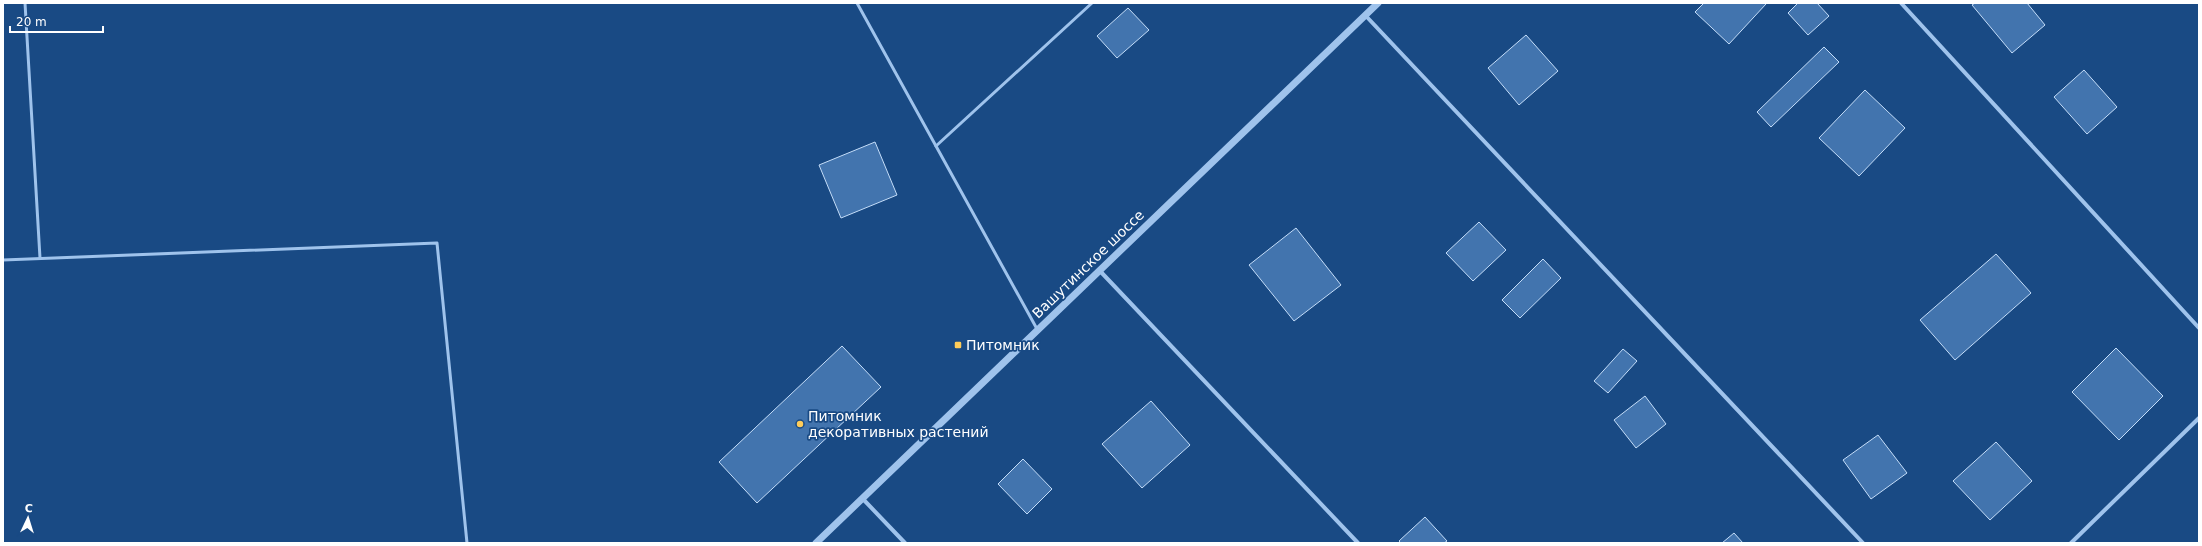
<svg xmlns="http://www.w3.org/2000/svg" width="2202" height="546" viewBox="0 0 2202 546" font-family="'DejaVu Sans',sans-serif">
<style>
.building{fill:#4274ae;stroke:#c4ddf9}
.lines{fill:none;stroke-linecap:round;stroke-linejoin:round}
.service{stroke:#9fc3ec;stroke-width:3}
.minor{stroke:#9fc3ec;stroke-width:4}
.tertiary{stroke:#9fc3ec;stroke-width:7}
.poi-dot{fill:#fecc5a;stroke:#194a84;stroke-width:1.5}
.labels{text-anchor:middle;stroke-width:3.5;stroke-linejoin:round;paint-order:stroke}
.street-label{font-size:14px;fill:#fff;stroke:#194a84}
.poi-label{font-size:14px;fill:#fff;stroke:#194a84;text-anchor:start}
</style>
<rect width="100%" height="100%" fill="#194a84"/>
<g class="building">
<path d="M1704,3H1765L1766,4L1729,44L1695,12Z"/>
<path d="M1798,3H1817L1829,16L1808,35L1788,13Z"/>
<path d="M1975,3H2027L2045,25L2012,53L1972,5Z"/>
<path d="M1128,8L1149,30L1117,58L1097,36Z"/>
<path d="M1526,35L1558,71L1519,105L1488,68Z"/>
<path d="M1824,47L1839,62L1771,127L1757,112Z"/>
<path d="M2084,70L2117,107L2087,134L2054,97Z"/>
<path d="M1865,90L1905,128L1859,176L1819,138Z"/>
<path d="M875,142L897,195L841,218L819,165Z"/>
<path d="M1479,222L1506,250L1473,281L1446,253Z"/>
<path d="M1296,228L1341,285L1294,321L1249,265Z"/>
<path d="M1996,254L2031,293L1955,360L1920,320Z"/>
<path d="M1543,259L1561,278L1520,318L1502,300Z"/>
<path d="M842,346L881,387L757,503L719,462Z"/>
<path d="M2116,348L2163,396L2119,440L2072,392Z"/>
<path d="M1623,349L1637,361L1608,393L1594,381Z"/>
<path d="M1645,396L1666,424L1636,448L1614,420Z"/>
<path d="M1151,401L1190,445L1142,488L1102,444Z"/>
<path d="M1878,435L1907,473L1871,499L1843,460Z"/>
<path d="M1996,442L2032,481L1990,520L1953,481Z"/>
<path d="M1023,459L1052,489L1027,514L998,484Z"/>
<path d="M1425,517L1447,541L1444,543H1401L1399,541Z"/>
<path d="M1734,533L1743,543H1722Z"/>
</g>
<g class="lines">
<g class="service">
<path d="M25,3L40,258"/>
<path d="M857,3L1037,329"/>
<path d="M936,146L1092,3"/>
<path d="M3,260L437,243L467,543"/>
</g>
<g class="minor">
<path d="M1901,3L2199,328"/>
<path d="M1365,15L1863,543"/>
<path d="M1100,271L1358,543"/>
<path d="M862,498L905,543"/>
<path d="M2071,543L2199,418"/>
</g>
<path class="tertiary" d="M816,543L1378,3"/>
</g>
<g class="poi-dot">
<rect x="954" y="341" width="8" height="8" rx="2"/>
<circle cx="800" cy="424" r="4"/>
</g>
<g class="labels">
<g class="street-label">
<text transform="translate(1088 264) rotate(-44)" y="5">Вашутинское шоссе</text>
</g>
<g class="poi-label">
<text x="966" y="350">Питомник</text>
<text x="808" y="421">Питомник<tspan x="808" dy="16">декоративных растений</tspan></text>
</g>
</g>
<rect width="2202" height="546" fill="none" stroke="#ffffff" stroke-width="8"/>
<g transform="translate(28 518) rotate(4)" stroke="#194a84" stroke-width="3" paint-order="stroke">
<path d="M0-3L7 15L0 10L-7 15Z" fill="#ffffff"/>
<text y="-6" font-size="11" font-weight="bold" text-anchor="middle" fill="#ffffff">С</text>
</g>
<path d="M10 26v6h93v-6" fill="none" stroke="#ffffff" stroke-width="2"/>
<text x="16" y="26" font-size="12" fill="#ffffff" stroke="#194a84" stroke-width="3" paint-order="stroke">20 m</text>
</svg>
